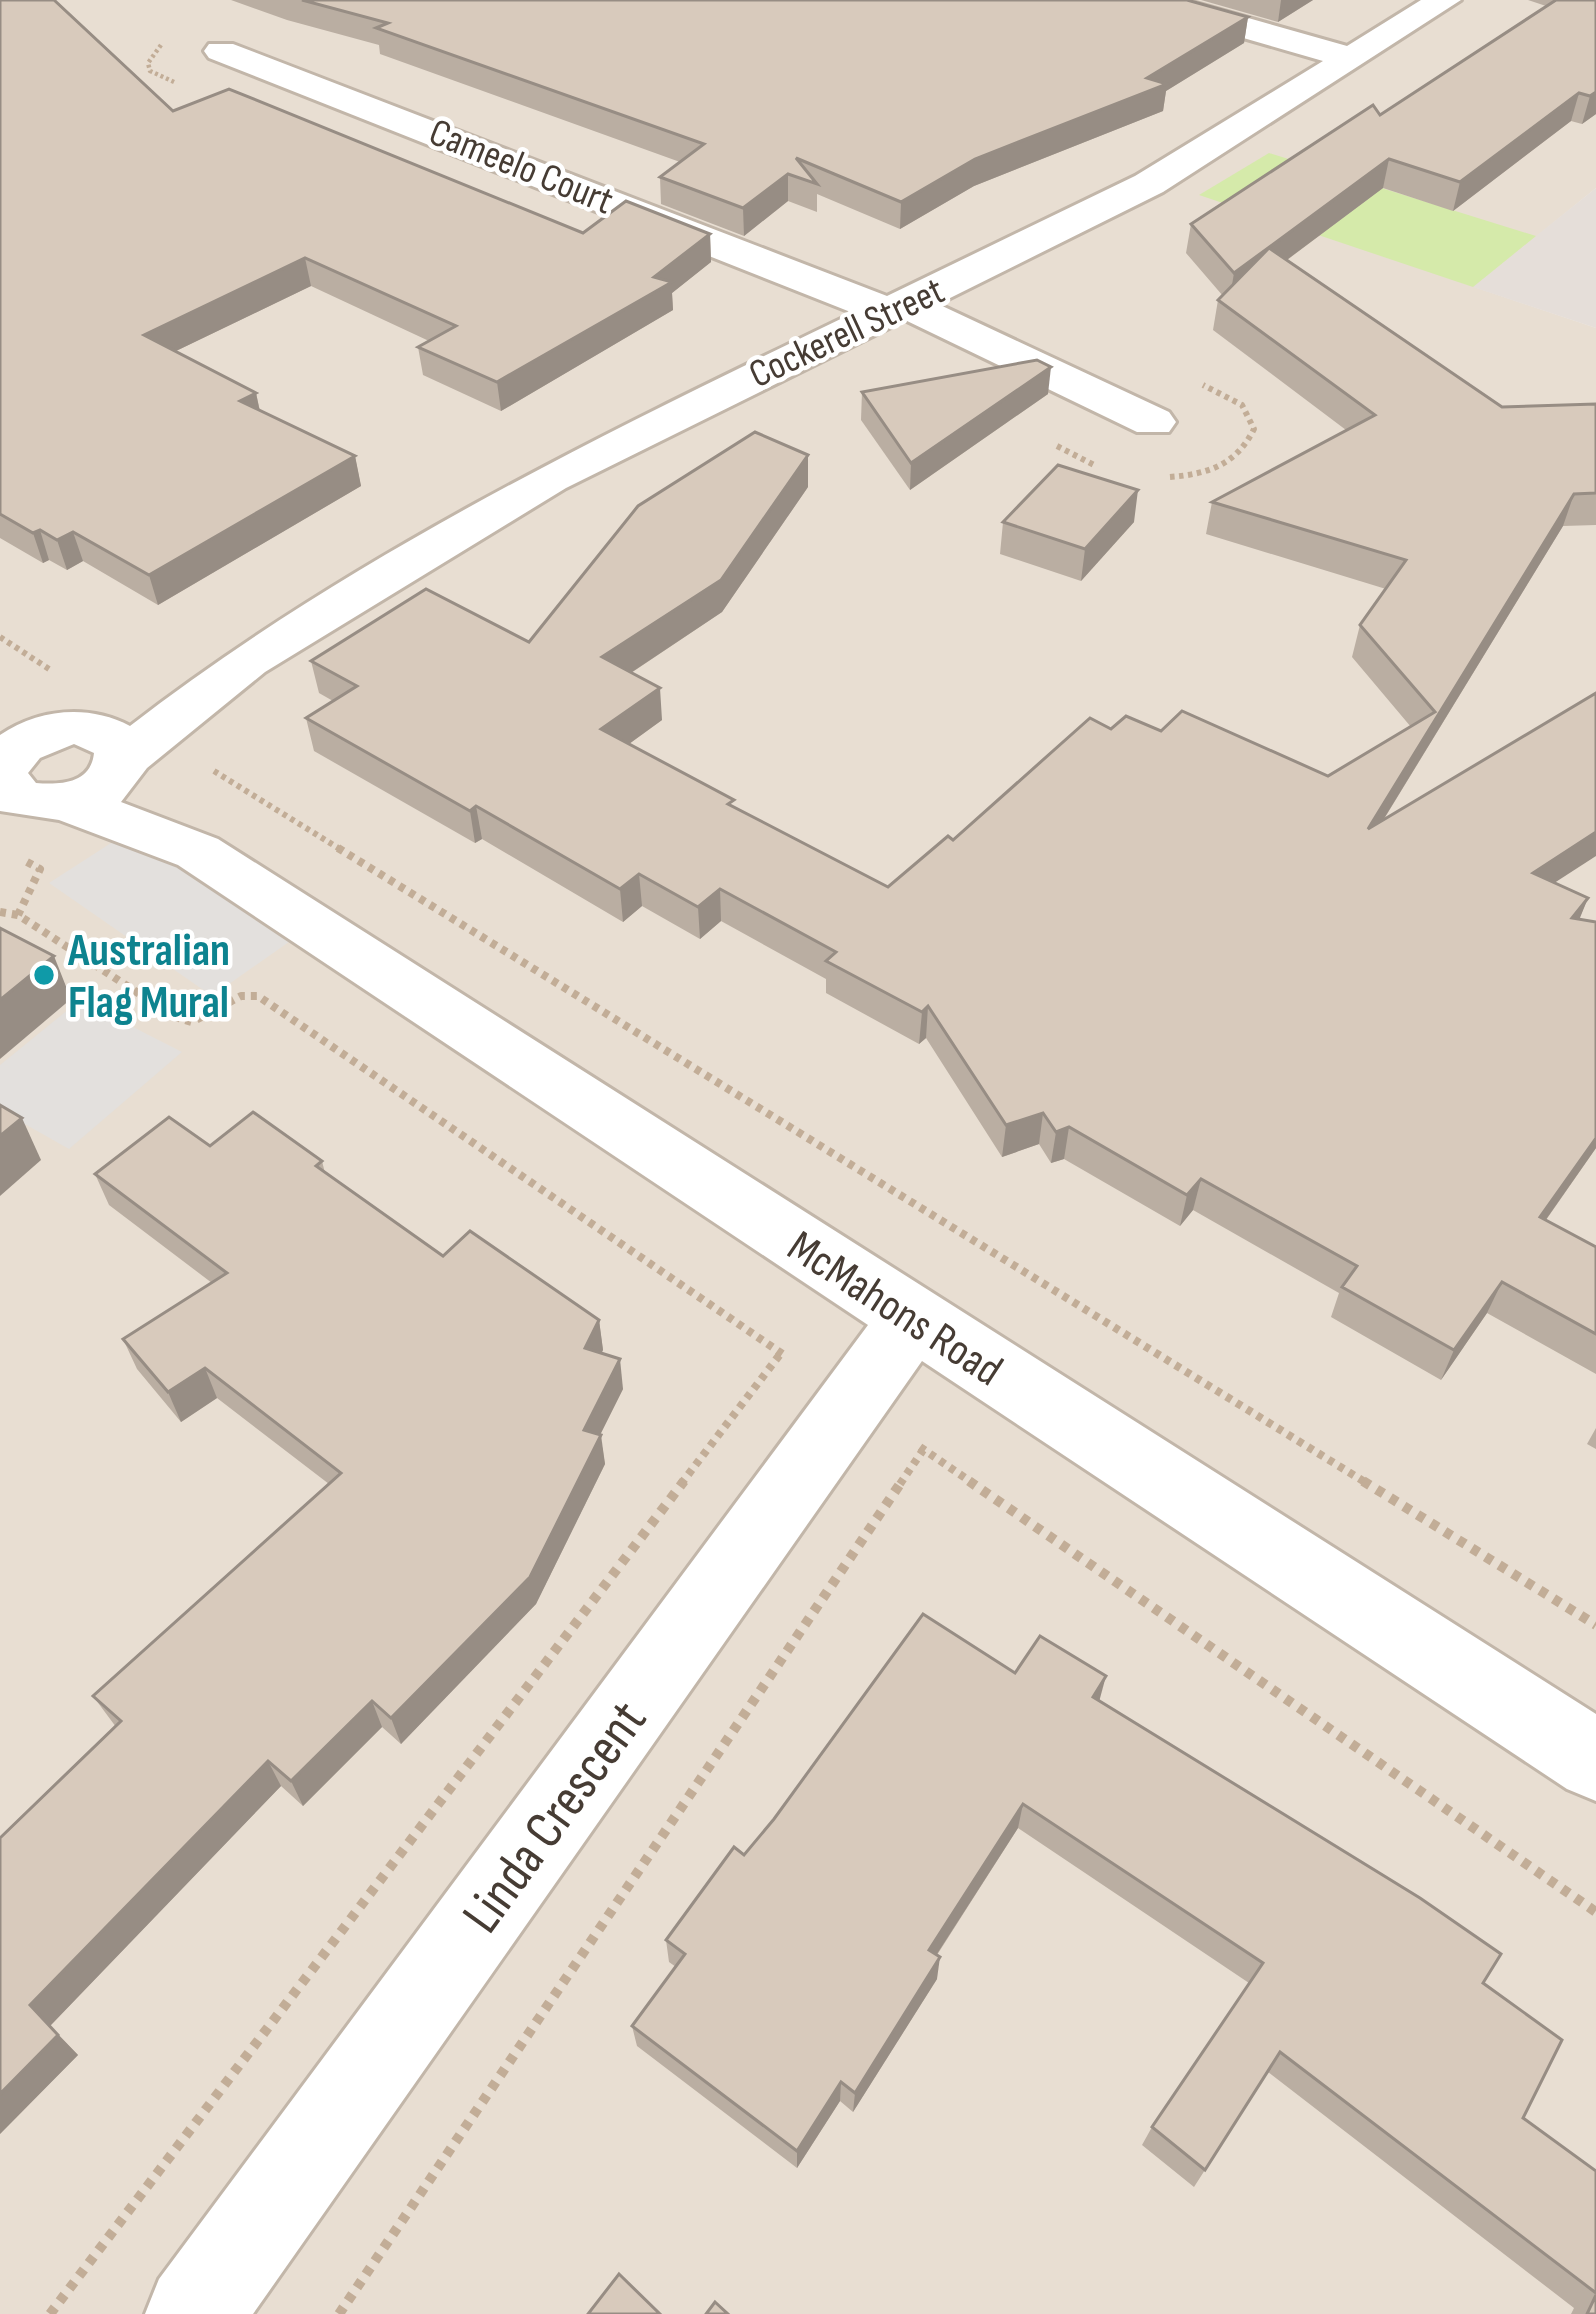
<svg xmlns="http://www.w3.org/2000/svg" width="1596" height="2314" viewBox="0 0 1596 2314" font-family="'Sofia Sans Condensed',sans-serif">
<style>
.residential{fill:#e8ded2}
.industrial{fill:#e5ded9}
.green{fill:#d5eaaa}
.parking{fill:#e3e0dd}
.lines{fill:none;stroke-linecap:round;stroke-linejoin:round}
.minor-casing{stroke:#c2b6a9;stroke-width:6}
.path-far3{stroke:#c2ad97;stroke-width:4.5;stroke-dasharray:3 3;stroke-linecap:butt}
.path-far2{stroke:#c2ad97;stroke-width:6;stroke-dasharray:4.5 4.5;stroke-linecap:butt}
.path-far1{stroke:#c2ad97;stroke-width:8;stroke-dasharray:6 6;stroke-linecap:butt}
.path{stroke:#c2ad97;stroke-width:10;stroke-dasharray:8 8;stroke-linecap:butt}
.minor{fill:#fff;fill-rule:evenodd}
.wall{fill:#baaea2}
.shaded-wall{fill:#978d84}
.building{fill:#d8cabc;stroke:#978d84;stroke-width:3}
.culture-dot{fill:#0f9aa8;stroke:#fff;stroke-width:4.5}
.labels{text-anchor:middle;stroke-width:9;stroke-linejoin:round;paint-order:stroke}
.far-street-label{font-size:39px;fill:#463c34;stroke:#fff}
.culture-label{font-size:45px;font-weight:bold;fill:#0d838f;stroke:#fff;text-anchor:start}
.street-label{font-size:45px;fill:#463c34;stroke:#fff}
.near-street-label{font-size:54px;fill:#463c34;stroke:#fff}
</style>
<rect width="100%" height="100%" fill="#f3ede4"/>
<path class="residential" d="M0,0H1596V188L1474,287L1596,328V2314H0Z"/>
<path class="industrial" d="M1596,188V328L1473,287L1536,236Z"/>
<path class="green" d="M1269,153L1536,236L1473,287L1199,195Z"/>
<g class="parking">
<path d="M139,825L316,923L212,996L49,883Z"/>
<path d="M80,1000L182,1052L69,1149L0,1110V1065Z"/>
</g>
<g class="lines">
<defs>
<path id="minor" d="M1131,0H1185L1347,46L1421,0H1461L1163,192L938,304L1169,412L1176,422L1169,432H1137L905,320L566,488L265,672L147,768L121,802L218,839L1596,1714V1801L1567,1789L922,1361L253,2314H145L159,2279L868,1325L178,865L59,820L0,811V735C39,709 88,704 130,726C351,555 603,434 853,313L209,58L204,51L209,44H233L887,296L1135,176L1323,61L1136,7ZM74,744L94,753C91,783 62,785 36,783L28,773L40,758Z"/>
</defs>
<use href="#minor" class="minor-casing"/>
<path class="path-far3" d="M161,45L148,63L150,71L174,82"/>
<g class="path-far2">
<path d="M1057,446L1096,466"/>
<path d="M1170,477C1208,474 1236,465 1254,429L1242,405L1203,385"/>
<path d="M0,637L49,669"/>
<path d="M214,771L343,851"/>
</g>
<g class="path-far1">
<path d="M338,848L1368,1484"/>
<path d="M27,862L40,869L18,915L175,1017L192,1022L241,996H258L784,1355"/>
<path d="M0,912L18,915"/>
<path d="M920,1447L974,1484"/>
<path d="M681,1484L781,1353"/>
<path d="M900,1484L923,1450"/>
</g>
<g class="path">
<path d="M969,1481L1596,1912"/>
<path d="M1363,1481L1596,1625"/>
<path d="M50,2314L684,1481"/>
<path d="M339,2314L902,1481"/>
</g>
<use href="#minor" class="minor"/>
</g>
<g class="wall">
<path d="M0,0L173,111L583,233L710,234L711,262L672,293L673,310L501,411L423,375L418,347L429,341L311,286L176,351L256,393L260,411L355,456L361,486L158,605L83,561L67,570L49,560L43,563L0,538Z"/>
<path d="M231,0H1187L1248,17L1244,43L1166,91L1163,111L974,186L900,229L817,194V212L788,201L744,236L661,204L660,177L680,162L380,54L379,45L287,20Z"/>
<path d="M1201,0H1313L1278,22Z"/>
<path d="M1528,0H1596V114L1582,124L1571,121L1453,211L1383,188L1287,260L1502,407L1596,404V525L1563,526L1384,819L1555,883L1588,898L1579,919L1596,922V1148L1546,1220L1596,1247V1374L1487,1313L1441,1380L1331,1317L1339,1293L1193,1210L1180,1226L1064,1159L1051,1163L1039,1144L1002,1157L926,1038L919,1044L826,993V979L721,921L700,939L642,906L623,922L482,839L475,843L314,751L306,718L333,701L319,693L311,661L529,642L808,487L722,612L631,673L662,720L629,744L734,807L888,887L1111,729L1161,731L1328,776L1411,727L1352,657L1360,625L1386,589L1206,534L1212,502L1346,430L1213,330L1218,300L1223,296L1186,253L1191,224L1380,115L1546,6Z"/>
<path d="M862,392L1048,394L910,490L861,420Z"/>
<path d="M1003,522H1134L1081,581L1000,554Z"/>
<path d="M210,1146L322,1161L325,1173L443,1256L599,1320L603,1350L601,1353L623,1389L600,1435L605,1464L536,1604L401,1744L382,1727L303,1806L281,1786L50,2026L78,2055L0,2134L116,1727L93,1696L329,1484L217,1398L181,1422L137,1369L123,1339L212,1283L109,1205L95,1174Z"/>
<path d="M1596,1428V1449L1587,1444Z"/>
<path d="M1015,1673L1099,1701L1483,1983L1523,2118L1596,2171V2314H1571L1574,2308L1268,2072L1194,2187L1142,2145L1152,2127L1249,1983L1018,1828L937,1955V1979L853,2112L840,2101L797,2168L637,2046L632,2026L676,1967L669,1962L666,1940L744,1855Z"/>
</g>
<g class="shaded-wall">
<path d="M1281,0H1313L1278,22Z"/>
<path d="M1248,17L1244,43L1166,91L1163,111L974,186L900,229L901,202L975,159L1147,78Z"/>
<path d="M1596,92V114L1582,124L1590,96Z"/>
<path d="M1579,93L1571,121L1453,211L1460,182Z"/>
<path d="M1389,159L1383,188L1229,303L1234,273Z"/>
<path d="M788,174V201L744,236L743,208Z"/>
<path d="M710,234L711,262L672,293L673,310L501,411L497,382L654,277Z"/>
<path d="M305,258L311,286L151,363L144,335Z"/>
<path d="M1051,367L1048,394L910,490L911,463Z"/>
<path d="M256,393L262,422L240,401Z"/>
<path d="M808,455V487L722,612L605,690L602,657Z"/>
<path d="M355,456L361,486L158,605L149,575Z"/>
<path d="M1138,490L1134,522L1081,581L1085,549Z"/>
<path d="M1574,494L1563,526L1358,861L1368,829Z"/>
<path d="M40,530L49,560L43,563L33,533Z"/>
<path d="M73,532L83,561L67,570L57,540Z"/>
<path d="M660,688L662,720L604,762L601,729Z"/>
<path d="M476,806L482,839L475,843L470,811Z"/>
<path d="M1596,832V856L1520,905L1533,873Z"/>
<path d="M639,874L642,906L623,922L620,889Z"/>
<path d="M720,889L721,921L700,939L698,907Z"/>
<path d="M1588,898L1575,930L1572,918Z"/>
<path d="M54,956L71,999L0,1059V1000Z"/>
<path d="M928,1006L926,1038L919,1044L922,1012Z"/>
<path d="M1043,1113L1039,1144L1002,1157L1006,1125Z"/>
<path d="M22,1118L41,1160L0,1196V1136Z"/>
<path d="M1069,1127L1064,1159L1051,1163L1056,1132Z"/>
<path d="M1596,1138V1148L1526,1248L1540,1217Z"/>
<path d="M1201,1179L1193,1210L1180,1226L1187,1195Z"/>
<path d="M1502,1282L1487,1313L1441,1380L1454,1350Z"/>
<path d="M599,1320L603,1350L589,1378L585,1348Z"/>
<path d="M620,1359L623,1389L588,1459L584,1430Z"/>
<path d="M205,1368L217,1398L181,1422L168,1392Z"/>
<path d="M601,1435L605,1464L536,1604L401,1744L391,1718Z"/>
<path d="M1106,1676L1099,1702L1093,1697Z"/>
<path d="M372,1701L382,1727L303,1806L291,1781Z"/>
<path d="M268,1761L281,1786L50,2026L78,2055L0,2134V2094L30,2005Z"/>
<path d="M1023,1804L1018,1828L926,1971L929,1950Z"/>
<path d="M940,1957L937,1979L853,2112L855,2093Z"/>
<path d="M841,2082L840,2101L797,2168V2151Z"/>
</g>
<g class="building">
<path d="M0,0H54L173,111L229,89L583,233L626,201L710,234L654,277L672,282L497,382L418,347L456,326L305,258L144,335L256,393L240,401L355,456L149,575L73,532L57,540L40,530L33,533L0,514Z"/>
<path d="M302,0H1187L1248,17L1147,78L1167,84L975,159L901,202L796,158L817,184L788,174L743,208L660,177L704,144L376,28L388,23Z"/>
<path d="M1556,0H1596V92L1590,96L1579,93L1460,182L1389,159L1234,273L1191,224L1373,105L1380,115Z"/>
<path d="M1269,248L1502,407L1596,404V493L1574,494L1368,829L1596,693V832L1533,873L1588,898L1572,918L1596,922V1138L1540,1217L1596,1247V1334L1502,1282L1454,1350L1342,1287L1357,1266L1201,1179L1187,1195L1069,1127L1056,1132L1043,1113L1006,1125L928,1006L922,1012L826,961L836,952L720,889L698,907L639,874L620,889L476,806L470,811L306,718L357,686L311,661L426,589L529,642L638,506L755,432L808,455L721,580L602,657L660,688L601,729L734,800L728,804L888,887L948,836L953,840L1090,718L1111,729L1126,716L1161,731L1182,711L1328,776L1435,712L1360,625L1406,560L1212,502L1375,415L1218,300Z"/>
<path d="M1037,360L1051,367L911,463L862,392Z"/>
<path d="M1058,465L1138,490L1085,549L1003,522Z"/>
<path d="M0,928L54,956L0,1000Z"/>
<path d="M0,1105L22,1118L0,1136Z"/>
<path d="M253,1112L322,1161L316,1166L443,1256L470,1231L599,1320L585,1348L620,1359L584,1430L601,1435L530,1577L391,1718L372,1701L291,1781L268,1761L30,2005L58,2035L0,2094V1838L121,1721L93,1696L341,1473L205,1368L168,1392L123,1339L227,1273L95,1174L169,1117L210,1146Z"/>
<path d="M923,1614L1015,1673L1040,1636L1106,1676L1093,1697L1420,1898L1501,1954L1483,1983L1562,2040L1523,2118L1596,2171V2293L1280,2052L1205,2170L1152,2127L1263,1963L1023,1804L929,1950L940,1957L855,2093L841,2082L797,2151L632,2026L685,1954L666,1940L734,1847L744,1855L774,1819Z"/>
<path d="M619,2274L660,2314H588Z"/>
<path d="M1596,2295V2314H1587Z"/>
<path d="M715,2302L728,2314H706Z"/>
</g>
<circle class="culture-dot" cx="44" cy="975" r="12"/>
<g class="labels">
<g class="far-street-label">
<text transform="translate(522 165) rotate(22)" y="14">Cameelo Court</text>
<text transform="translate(846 331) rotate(-25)" y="14">Cockerell Street</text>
</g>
<g class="culture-label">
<text x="68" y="965">Australian<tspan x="68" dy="52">Flag Mural</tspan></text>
</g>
<g class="street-label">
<text transform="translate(896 1307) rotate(33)" y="16">McMahons Road</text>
</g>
<g class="near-street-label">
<text transform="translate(553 1816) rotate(-54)" y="19">Linda Crescent</text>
</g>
</g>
</svg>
